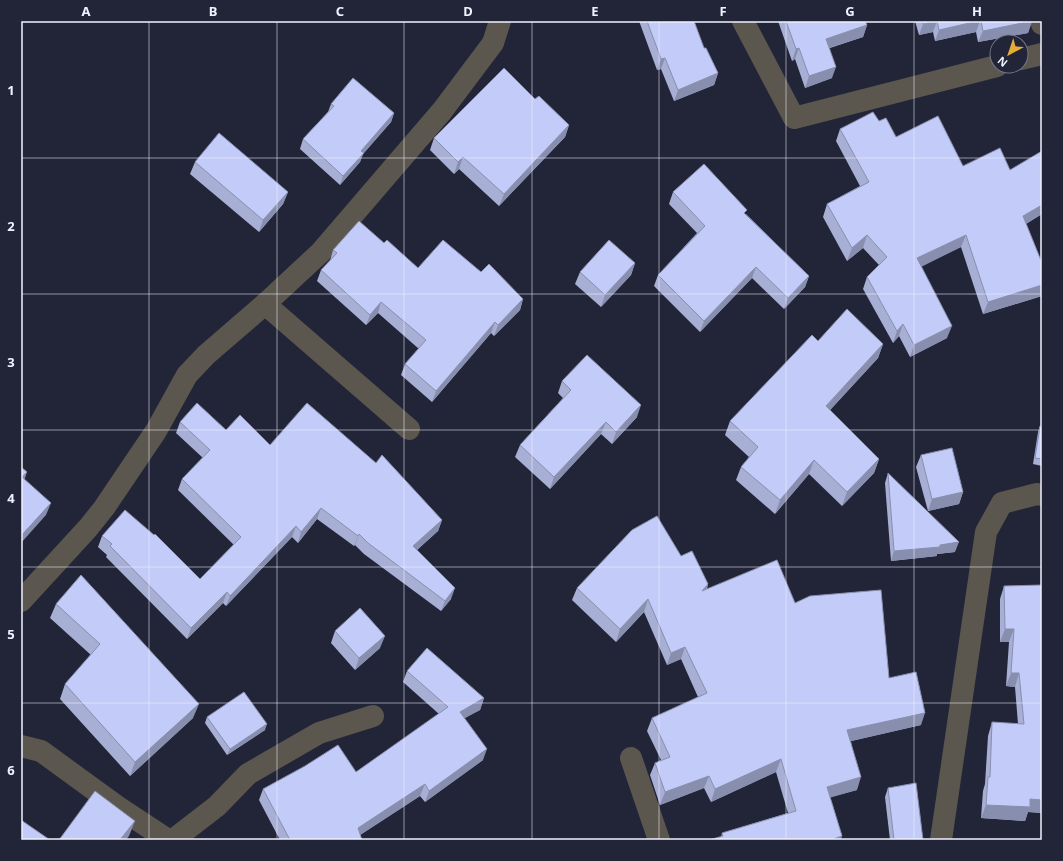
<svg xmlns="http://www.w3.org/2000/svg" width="1063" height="861" viewBox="0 0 1063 861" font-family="'Noto Sans',sans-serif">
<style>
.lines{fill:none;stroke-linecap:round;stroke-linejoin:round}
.minor{stroke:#5b564e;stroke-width:22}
.wall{fill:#a8afd5}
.shaded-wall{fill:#888eae}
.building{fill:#c3cbf8;stroke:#888eae}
.grid{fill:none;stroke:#f0f2ff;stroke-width:1;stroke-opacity:0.55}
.neatline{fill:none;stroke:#f0f2ff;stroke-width:1.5}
.grid-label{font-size:13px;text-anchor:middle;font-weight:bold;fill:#f0f2ff}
</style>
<rect width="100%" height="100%" fill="#222537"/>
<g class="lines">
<g class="minor">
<path d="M743,21L794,118L997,66"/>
<path d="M1041,21L1042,24"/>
<path d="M1021,59L1042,54"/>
<path d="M265,304L409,429"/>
<path d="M21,601L88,528L104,508L156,431L187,375L206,355L265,304L321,252L442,111L493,43L500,21"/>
<path d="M21,746L41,751L118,807L168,840"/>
<path d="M631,758L659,840"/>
<path d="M173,840L217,806L248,774L319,733L373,716"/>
<path d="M941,840L986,532L1002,503L1037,494L1042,495"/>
</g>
</g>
<g class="wall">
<path d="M639,21H694L704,48L718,73L714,85L674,101L661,69L657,70Z"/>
<path d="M778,21H865L867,25L863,37L830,48L832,78L805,88L795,59L792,61Z"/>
<path d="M915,21H1032L1028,33L978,42L976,32L935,41L933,32L919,35Z"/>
<path d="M535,99L569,125L565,137L499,206L459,169L454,174L430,150L434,138Z"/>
<path d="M331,104L394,113L391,122L363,154L360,162L340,185L300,149L303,139L328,112Z"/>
<path d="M879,121L896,137L963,166L1010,170L1042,151V214L1026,224L1042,263V296L983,314L961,247L921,266L947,338L910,357L899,336L893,343L863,289L867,277L879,265L863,248L847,261L823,217L827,204L860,186L836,141L840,129Z"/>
<path d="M195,162L288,192L283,204L259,232L190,174Z"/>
<path d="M673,192L746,214L809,276L805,287L784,309L752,278L700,332L654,286L658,275L697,233L669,204Z"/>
<path d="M384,243L418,268L481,272L523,299L520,310L494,336L491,333L432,402L401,375L405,364L419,349L378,313L366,325L317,281L321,270L330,261L333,250Z"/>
<path d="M635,263L631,275L601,307L575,284L580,272Z"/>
<path d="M818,341L883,344L878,358L830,410L879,459L874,473L842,506L809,474L775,514L736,480L741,467L749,457L725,435L730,421Z"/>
<path d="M562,381L637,417L612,444L601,434L550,489L515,457L520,445L563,398L558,393Z"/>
<path d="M180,422L226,430L270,445L376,463L442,520L438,531L417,550L451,599L441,611L364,554L355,545L354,546L317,519L298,543L292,537L226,606L223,603L187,639L106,557L107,555L98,547L102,536L200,579L234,545L178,490L182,479L203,458L176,433Z"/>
<path d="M1040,426H1042V466L1033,464L1038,432Z"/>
<path d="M921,455L963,492L959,504L928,511L916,467Z"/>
<path d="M888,473L955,552L937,554V556L891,561L885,483Z"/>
<path d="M681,556L708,584L707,589L795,603L889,678L921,725L851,741L857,790L830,797L842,836L721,837L722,833L788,813L776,772L711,802L704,788L660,805L650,775L655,763L661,760L647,731L652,718L698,697L681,659L667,665L644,612L616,642L572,600L577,588Z"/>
<path d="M1042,585V813L1028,812L1025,821L981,818L983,791L985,784L988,736L992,722L1018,724L1015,687L1006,686L1009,642H1000V599L1004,586Z"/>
<path d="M56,604L193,718L130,776L60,699L65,684L91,655L50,618Z"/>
<path d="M335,631L380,648L355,670L331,643Z"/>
<path d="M407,671L484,698L480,710L464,718L483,760L425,802L420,796L360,835L362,840H280L259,800L263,789L356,772L439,714L403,682Z"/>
<path d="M207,717L265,730L227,755L205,723Z"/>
<path d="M888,788L923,840H890L885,797Z"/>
</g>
<g class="shaded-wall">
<path d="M937,21L933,32L919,35L923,24Z"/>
<path d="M978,21H980L976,32L935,41L939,30Z"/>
<path d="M1032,21L1028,33L978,42L983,31Z"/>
<path d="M867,25L863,37L822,50L826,39Z"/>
<path d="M799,48L795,59L792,61L796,49Z"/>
<path d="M665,58L661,69L657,70L661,59Z"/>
<path d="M836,67L832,78L805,88L809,76Z"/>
<path d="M718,73L714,85L674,101L678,90Z"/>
<path d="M394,113L391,122L363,154L360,162L340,185L343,176L361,151Z"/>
<path d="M569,125L565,137L499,206L504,194Z"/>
<path d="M463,157L459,169L454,174L458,162Z"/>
<path d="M288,192L283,204L259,232L263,220Z"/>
<path d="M1042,205V214L1018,228L1023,216Z"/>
<path d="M867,235L863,248L847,261L852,248Z"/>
<path d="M966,235L961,247L913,271L917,258Z"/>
<path d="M635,263L631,275L601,307L605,295Z"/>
<path d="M756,267L752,278L700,332L704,321Z"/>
<path d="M809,276L805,287L784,309L788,298Z"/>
<path d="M1042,285V296L983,314L988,302Z"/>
<path d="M523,299L520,310L494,336L498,325Z"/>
<path d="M381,302L378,313L366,325L370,315Z"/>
<path d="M495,322L491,333L432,402L436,391Z"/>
<path d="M903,324L899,336L893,343L897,331Z"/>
<path d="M952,326L947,338L910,357L914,345Z"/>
<path d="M883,344L878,358L821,420L826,406Z"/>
<path d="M641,405L637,417L612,444L616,432Z"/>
<path d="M606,422L601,434L550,489L554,477Z"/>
<path d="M879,459L874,473L842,506L847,492Z"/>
<path d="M814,460L809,474L775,514L780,500Z"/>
<path d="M27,472L23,484L22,477Z"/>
<path d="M963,492L959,504L928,511L932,499Z"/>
<path d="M51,503L46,515L21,543V536Z"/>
<path d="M321,508L317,519L298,543L301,532Z"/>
<path d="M442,520L438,531L409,557L413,546Z"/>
<path d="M296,526L292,537L226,606L230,596Z"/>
<path d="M359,534L355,545L354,546L358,536Z"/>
<path d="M959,542L955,552L937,554V556L891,561L894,551Z"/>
<path d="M708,584L704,596L702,591Z"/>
<path d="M455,588L451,599L441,611L445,601Z"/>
<path d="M227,592L223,603L187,639L191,628Z"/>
<path d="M648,599L644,612L616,642L620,629Z"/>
<path d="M1005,629H1014L1009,642H1000Z"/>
<path d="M385,636L380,648L355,670L359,658Z"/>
<path d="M685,647L681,659L667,665L671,653Z"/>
<path d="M1011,673H1019L1015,687L1006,686Z"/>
<path d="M484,698L480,710L456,723L460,712Z"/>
<path d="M199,704L193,718L130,776L135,762Z"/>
<path d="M925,713L921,725L843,743L847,730Z"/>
<path d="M267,724L265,730L227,755L230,749Z"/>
<path d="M487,749L483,760L425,802L429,791Z"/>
<path d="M781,759L776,772L711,802L715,789Z"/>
<path d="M709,776L704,788L660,805L665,792Z"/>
<path d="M861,777L857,790L822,800L827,787Z"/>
<path d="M425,784L420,796L354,839L358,828Z"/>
<path d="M1030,799L1042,800V813L1028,812L1025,821L981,818L986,805Z"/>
<path d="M135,821L129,836L126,840H120Z"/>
<path d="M842,836L841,840H831Z"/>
</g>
<g class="building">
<path d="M647,21H694L704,48H706L718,73L678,90L665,58L661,59Z"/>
<path d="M786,21H865L867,25L826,39L836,67L809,76L799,48L796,49Z"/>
<path d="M922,21H936L923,24Z"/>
<path d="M937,21H978L939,30Z"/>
<path d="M981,21H1032L983,31Z"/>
<path d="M504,68L535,99L539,96L569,125L504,194L463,157L458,162L434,138Z"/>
<path d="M353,78L394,113L361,151L364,153L343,176L303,139L334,106L331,104Z"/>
<path d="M873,112L879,121L886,118L896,137L938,116L963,166L1000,148L1010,170L1042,151V205L1023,216L1042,263V285L988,302L966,235L917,258L952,326L914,345L903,324L897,331L867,277L887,257L867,235L852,248L827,204L869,182L840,129Z"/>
<path d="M219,133L288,192L263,220L195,162Z"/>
<path d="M704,164L747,210L744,213L809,276L788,298L756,267L704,321L658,275L705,226L673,192Z"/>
<path d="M359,221L384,243L387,240L418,268L443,240L481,272L489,264L523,299L498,325L495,322L436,391L405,364L426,340L381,302L370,315L321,270L337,253L333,250Z"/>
<path d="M609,240L635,263L605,295L580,272Z"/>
<path d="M847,309L883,344L826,406L879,459L847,492L814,460L780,500L741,467L758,447L730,421L812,335L818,341Z"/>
<path d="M587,355L641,405L616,432L606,422L554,477L520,445L571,390L562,381Z"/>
<path d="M197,403L226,430L240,415L270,445L307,403L376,463L382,455L442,520L413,546L455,588L445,601L368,543L359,534L358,536L321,508L301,532L296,526L230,596L227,592L191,628L110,546L112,544L102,536L125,510L154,535L155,534L200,579L241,537L182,479L210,450L180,422Z"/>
<path d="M1040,426H1042V459L1035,458Z"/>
<path d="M952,448L963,492L932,499L921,455Z"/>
<path d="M21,467L27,472L22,477L51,503L21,536Z"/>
<path d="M888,473L959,542L940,545V547L894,551Z"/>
<path d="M657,516L681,556L692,551L708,584L702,591L777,560L795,603L810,596L881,590L889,678L916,672L925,713L847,730L861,777L827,787L842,836L831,840H709L723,836L722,833L796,811L781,759L715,789L709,776L665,792L655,763L670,757L652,718L707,693L685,647L671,653L648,599L620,629L577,588L632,530Z"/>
<path d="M81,575L199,704L135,762L65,684L100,644L56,604Z"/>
<path d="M1042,585V800L1030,799V807L986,805L988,777H990L992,722L1024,724L1019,673H1011L1014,629H1005L1004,586Z"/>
<path d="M360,608L385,636L359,658L335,631Z"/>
<path d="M427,648L484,698L460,712L487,749L429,791L425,784L358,828L362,840H290L263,789L305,766L338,745L356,772L448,707L407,671Z"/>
<path d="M244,692L267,724L230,749L207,717Z"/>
<path d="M916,783L923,840H894L888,788Z"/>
<path d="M95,791L135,821L120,840H59Z"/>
<path d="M21,820L50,840H21Z"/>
</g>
<path class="grid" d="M149,21V840M277,21V840M404,21V840M532,21V840M659,21V840M786,21V840M914,21V840M21,158H1042M21,294H1042M21,430H1042M21,567H1042M21,703H1042"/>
<rect width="1063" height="861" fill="none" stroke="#222537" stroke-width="44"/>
<g transform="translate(1009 54) rotate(220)"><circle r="19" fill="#222537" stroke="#747787"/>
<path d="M0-3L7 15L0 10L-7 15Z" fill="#e5ad35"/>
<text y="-6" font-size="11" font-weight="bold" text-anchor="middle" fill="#f0f2ff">N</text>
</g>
<rect x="22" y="22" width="1019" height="817" class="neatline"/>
<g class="grid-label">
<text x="86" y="16">A</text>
<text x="213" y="16">B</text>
<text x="340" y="16">C</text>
<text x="468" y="16">D</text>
<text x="595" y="16">E</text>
<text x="723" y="16">F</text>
<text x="850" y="16">G</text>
<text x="977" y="16">H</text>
<text x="11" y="95">1</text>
<text x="11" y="231">2</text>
<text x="11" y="367">3</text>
<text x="11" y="503">4</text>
<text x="11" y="639">5</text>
<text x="11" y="775">6</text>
</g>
</svg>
